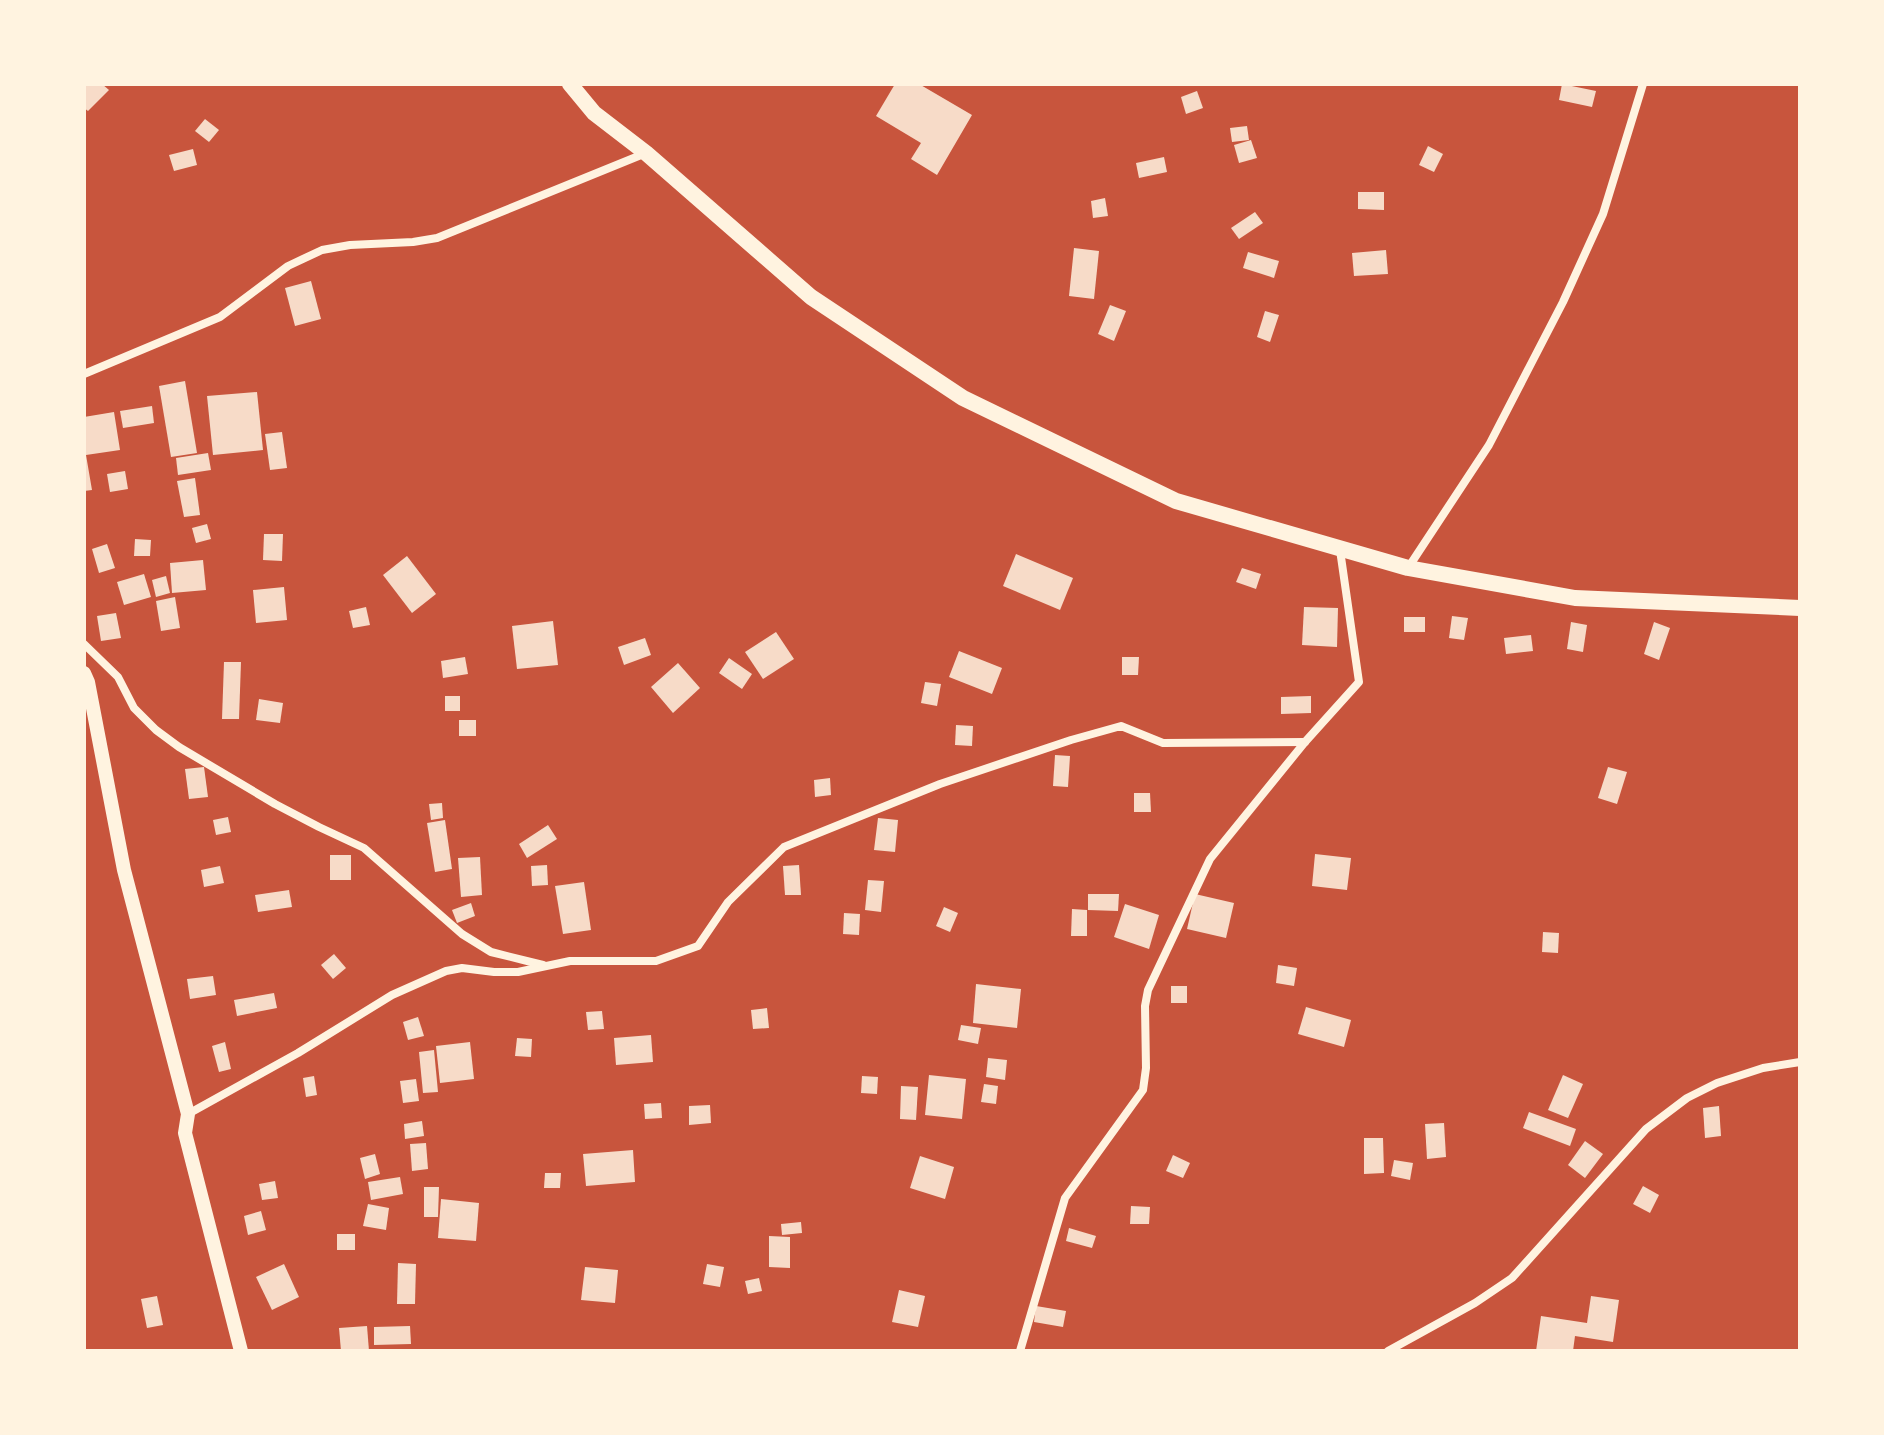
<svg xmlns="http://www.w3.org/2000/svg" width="1884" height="1435" viewBox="0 0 1884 1435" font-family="Rubik,sans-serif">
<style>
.building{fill:#f7dbc8}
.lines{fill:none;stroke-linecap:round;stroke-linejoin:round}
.minor{stroke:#fff3e0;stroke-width:8}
.tertiary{stroke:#fff3e0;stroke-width:14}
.secondary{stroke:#fff3e0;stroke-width:16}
</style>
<rect width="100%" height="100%" fill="#c8553d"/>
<g class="building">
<path d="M84,84H102L109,90L88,111L84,108Z"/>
<path d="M895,84H919L972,115L937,175L911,159L921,143L876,116Z"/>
<path d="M1562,84L1596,91L1592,107L1559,100Z"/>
<path d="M1197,91L1203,108L1186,114L1181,97Z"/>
<path d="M205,119L219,130L209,142L195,131Z"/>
<path d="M1247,126L1249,140L1232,142L1230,128Z"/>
<path d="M1251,140L1257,158L1239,163L1234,145Z"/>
<path d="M1428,146L1443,154L1434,172L1419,165Z"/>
<path d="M193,149L197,165L174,171L169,155Z"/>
<path d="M1164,157L1167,172L1139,178L1136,163Z"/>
<path d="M1358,192H1384V210L1358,209Z"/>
<path d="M1105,198L1108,216L1093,218L1091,201Z"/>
<path d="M1255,212L1263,223L1239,239L1231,228Z"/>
<path d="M1074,248L1099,251L1094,299L1069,296Z"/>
<path d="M1386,250L1388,274L1354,276L1352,253Z"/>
<path d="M1248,252L1279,261L1274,278L1243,268Z"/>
<path d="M311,281L321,319L295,326L285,288Z"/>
<path d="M1110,305L1126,311L1114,341L1098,334Z"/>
<path d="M1265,311L1279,315L1270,342L1257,337Z"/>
<path d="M185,381L197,453L171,457L159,386Z"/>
<path d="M257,392L263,450L213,455L207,396Z"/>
<path d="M152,406L154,423L123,428L120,411Z"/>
<path d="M114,412L120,450L86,455L92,490L84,491V417Z"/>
<path d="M282,432L287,468L270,470L265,434Z"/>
<path d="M208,453L211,470L178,475L176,458Z"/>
<path d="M125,471L128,489L110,492L107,474Z"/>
<path d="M195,478L200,515L184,517L177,481Z"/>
<path d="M207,524L211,539L196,543L192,528Z"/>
<path d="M264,534H283L282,561L263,560Z"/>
<path d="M135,539L151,540L150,556H134Z"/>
<path d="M107,544L115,568L99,573L92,549Z"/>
<path d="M1016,554L1073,578L1060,610L1003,586Z"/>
<path d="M407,556L436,594L412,613L383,575Z"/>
<path d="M203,560L206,590L172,593L170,563Z"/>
<path d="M1242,568L1261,574L1256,589L1236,582Z"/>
<path d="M144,574L151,597L124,605L117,582Z"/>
<path d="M166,576L170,593L156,597L152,580Z"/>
<path d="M284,587L287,620L256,623L253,590Z"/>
<path d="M175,597L180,628L161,631L156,601Z"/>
<path d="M366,607L370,625L353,628L349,611Z"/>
<path d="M1304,607L1338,608L1337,647L1302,645Z"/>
<path d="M116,613L121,638L101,641L97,616Z"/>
<path d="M1452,616L1468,618L1464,640L1449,638Z"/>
<rect x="1404" y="617" width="21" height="15"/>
<path d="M553,621L558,665L517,669L512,626Z"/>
<path d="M1571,622L1587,625L1583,652L1567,649Z"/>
<path d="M1654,622L1670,628L1659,660L1644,654Z"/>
<path d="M776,632L794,659L763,679L745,652Z"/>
<path d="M1531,635L1533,651L1506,654L1504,638Z"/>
<path d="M645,638L651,655L624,665L618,647Z"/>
<path d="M959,651L1002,668L992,694L949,677Z"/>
<path d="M465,657L468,674L443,678L441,661Z"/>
<path d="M1122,657H1139L1138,675H1122Z"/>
<path d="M729,658L752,674L742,689L719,673Z"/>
<path d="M224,662H241L239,719H222Z"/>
<path d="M678,663L700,688L673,713L651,687Z"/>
<path d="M925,682L941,684L937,706L921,703Z"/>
<rect x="445" y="696" width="15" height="15"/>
<path d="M1311,696V713L1281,714V697Z"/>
<path d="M259,699L283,703L280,723L256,720Z"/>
<rect x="459" y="720" width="17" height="16"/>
<path d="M956,725L973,726L972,746L955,745Z"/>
<path d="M1055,755L1070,756L1068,787L1053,786Z"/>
<path d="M204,767L208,797L189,799L185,769Z"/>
<path d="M1608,767L1627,772L1617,804L1598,798Z"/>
<path d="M830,778L831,795L815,797L814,780Z"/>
<path d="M1134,793H1150L1151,812H1134Z"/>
<path d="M442,803L443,818L431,820L429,804Z"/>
<path d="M228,817L231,832L216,835L213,820Z"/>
<path d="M878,818L898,820L895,852L874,850Z"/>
<path d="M445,820L452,869L435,872L427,823Z"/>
<path d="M548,825L557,839L527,858L519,844Z"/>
<path d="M1315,854L1351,858L1347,890L1312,886Z"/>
<rect x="330" y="855" width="21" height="25"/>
<path d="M480,857L482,895L461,897L458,858Z"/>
<path d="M547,865L548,885L532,886L531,866Z"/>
<path d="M799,865L801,895H785L783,866Z"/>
<path d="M220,866L224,883L204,887L201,870Z"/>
<path d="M868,880L884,881L881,912L865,910Z"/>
<path d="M584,882L591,930L563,934L555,886Z"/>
<path d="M289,890L292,907L258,912L255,895Z"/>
<path d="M1088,894H1119L1118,911L1088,910Z"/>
<path d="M1195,894L1234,903L1226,938L1187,929Z"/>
<path d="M471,903L475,916L457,923L452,910Z"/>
<path d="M1125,904L1159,915L1149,949L1114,937Z"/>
<path d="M944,907L958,913L950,932L936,926Z"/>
<path d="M1072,909L1087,910V936H1071Z"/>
<path d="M844,913L860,914L859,935L843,934Z"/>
<path d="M1543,932L1559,933L1558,953L1542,952Z"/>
<path d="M334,954L346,968L333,979L321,965Z"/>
<path d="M1278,965L1297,968L1294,986L1276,983Z"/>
<path d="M213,976L216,995L190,999L187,979Z"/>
<path d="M976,984L1021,989L1017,1028L973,1023Z"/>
<rect x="1171" y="986" width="16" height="17"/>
<path d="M274,993L277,1008L237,1016L234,1000Z"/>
<path d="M1306,1007L1351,1020L1344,1047L1298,1034Z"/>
<path d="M767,1008L769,1028L753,1029L751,1010Z"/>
<path d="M602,1011L604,1029L588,1030L586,1012Z"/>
<path d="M418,1017L424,1036L408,1040L403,1022Z"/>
<path d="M961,1025L981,1028L978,1044L958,1040Z"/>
<path d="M651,1035L653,1062L616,1065L614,1038Z"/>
<path d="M517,1038L532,1039L531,1057L515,1056Z"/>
<path d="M225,1042L231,1069L219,1072L212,1046Z"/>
<path d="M470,1042L474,1079L440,1083L436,1046Z"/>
<path d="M434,1050L438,1092L423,1093L419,1052Z"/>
<path d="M988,1058L1007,1060L1005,1080L986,1077Z"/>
<path d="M929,1075L966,1079L962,1119L925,1115Z"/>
<path d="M1563,1075L1583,1084L1568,1118L1548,1110Z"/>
<path d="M314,1076L317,1095L306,1097L303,1078Z"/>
<path d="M862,1076L878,1077L877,1094L861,1093Z"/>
<path d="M416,1079L419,1101L403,1103L400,1081Z"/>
<path d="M984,1084L998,1086L996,1104L981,1102Z"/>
<path d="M901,1086L918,1087L916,1120L900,1119Z"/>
<path d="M661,1103L662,1118L645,1119L644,1104Z"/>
<path d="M710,1105L711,1123L689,1125V1106Z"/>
<path d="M1719,1106L1721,1136L1705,1138L1703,1108Z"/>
<path d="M1529,1112L1576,1129L1570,1146L1523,1128Z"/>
<path d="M422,1121L424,1136L405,1139L404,1124Z"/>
<path d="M1444,1123L1446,1157L1427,1159L1425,1124Z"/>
<path d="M1364,1138H1383L1384,1173L1364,1174Z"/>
<path d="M1585,1141L1603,1154L1585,1178L1568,1165Z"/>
<path d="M426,1143L428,1169L412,1171L410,1144Z"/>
<path d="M633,1150L635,1182L586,1186L583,1154Z"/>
<path d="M375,1154L380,1174L365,1179L360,1158Z"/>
<path d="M1173,1155L1190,1163L1183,1178L1166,1171Z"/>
<path d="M920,1156L954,1167L945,1199L910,1188Z"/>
<path d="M1394,1160L1413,1163L1410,1180L1391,1176Z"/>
<path d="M545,1173H561L560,1188H544Z"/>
<path d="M400,1177L403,1194L371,1200L368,1182Z"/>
<path d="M275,1181L278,1198L262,1200L259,1184Z"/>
<path d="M1643,1186L1659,1195L1650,1213L1633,1204Z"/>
<path d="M424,1187H439L438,1217H424Z"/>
<path d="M441,1199L479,1203L476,1241L438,1238Z"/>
<path d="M368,1204L389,1208L386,1230L363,1226Z"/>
<path d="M1131,1206L1150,1207L1149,1224H1130Z"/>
<path d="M261,1211L266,1230L248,1235L244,1216Z"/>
<path d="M801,1222L802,1233L782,1235L781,1224Z"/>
<path d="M1069,1228L1096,1236L1092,1248L1066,1241Z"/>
<rect x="337" y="1234" width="18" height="16"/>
<path d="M769,1236L790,1237V1268L769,1267Z"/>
<path d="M398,1263L416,1264L415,1304H397Z"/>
<path d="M284,1264L299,1297L272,1310L256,1277Z"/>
<path d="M707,1264L724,1267L720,1287L703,1284Z"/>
<path d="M585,1267L618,1270L615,1303L581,1300Z"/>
<path d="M759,1278L762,1291L748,1294L745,1281Z"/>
<path d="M899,1290L925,1296L918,1327L892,1322Z"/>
<path d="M157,1296L163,1325L147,1328L141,1299Z"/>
<path d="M1591,1296L1619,1300L1613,1342L1575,1336L1573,1351H1536L1541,1316L1587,1323Z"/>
<path d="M1036,1306L1066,1311L1063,1327L1034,1322Z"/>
<path d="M367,1326L369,1351H341L339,1328Z"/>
<path d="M410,1326L411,1344L374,1345V1327Z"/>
</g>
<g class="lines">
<g class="minor">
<path d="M84,374L220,317L288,266L322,250L350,245L413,242L437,238L646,153"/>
<path d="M1408,568L1489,445L1563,302L1603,214L1643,84"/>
<path d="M84,644L118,677L134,708L156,730L179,747L275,804L319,827L364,848L462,934L491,952L543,965"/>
<path d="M188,1114L298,1053L392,995L446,971L462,968L494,972H518L570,961H656L698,946L728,902L784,847L940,784L1071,740L1121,726L1163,743L1305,742"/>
<path d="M1020,1351L1065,1198L1143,1090L1146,1068L1145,1006L1148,990L1210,859L1305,742L1359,682L1340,550"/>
<path d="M1388,1351L1475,1303L1512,1278L1646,1129L1687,1098L1717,1083L1763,1068L1800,1062"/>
</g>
<path class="tertiary" d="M84,673L88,682L124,870L188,1114L185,1133L241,1351"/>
<path class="secondary" d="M570,84L594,113L646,153L811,297L963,398L1176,501L1408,568L1575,598L1800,608"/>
</g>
<rect width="1884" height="1435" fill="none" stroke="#fff3e0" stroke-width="172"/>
</svg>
